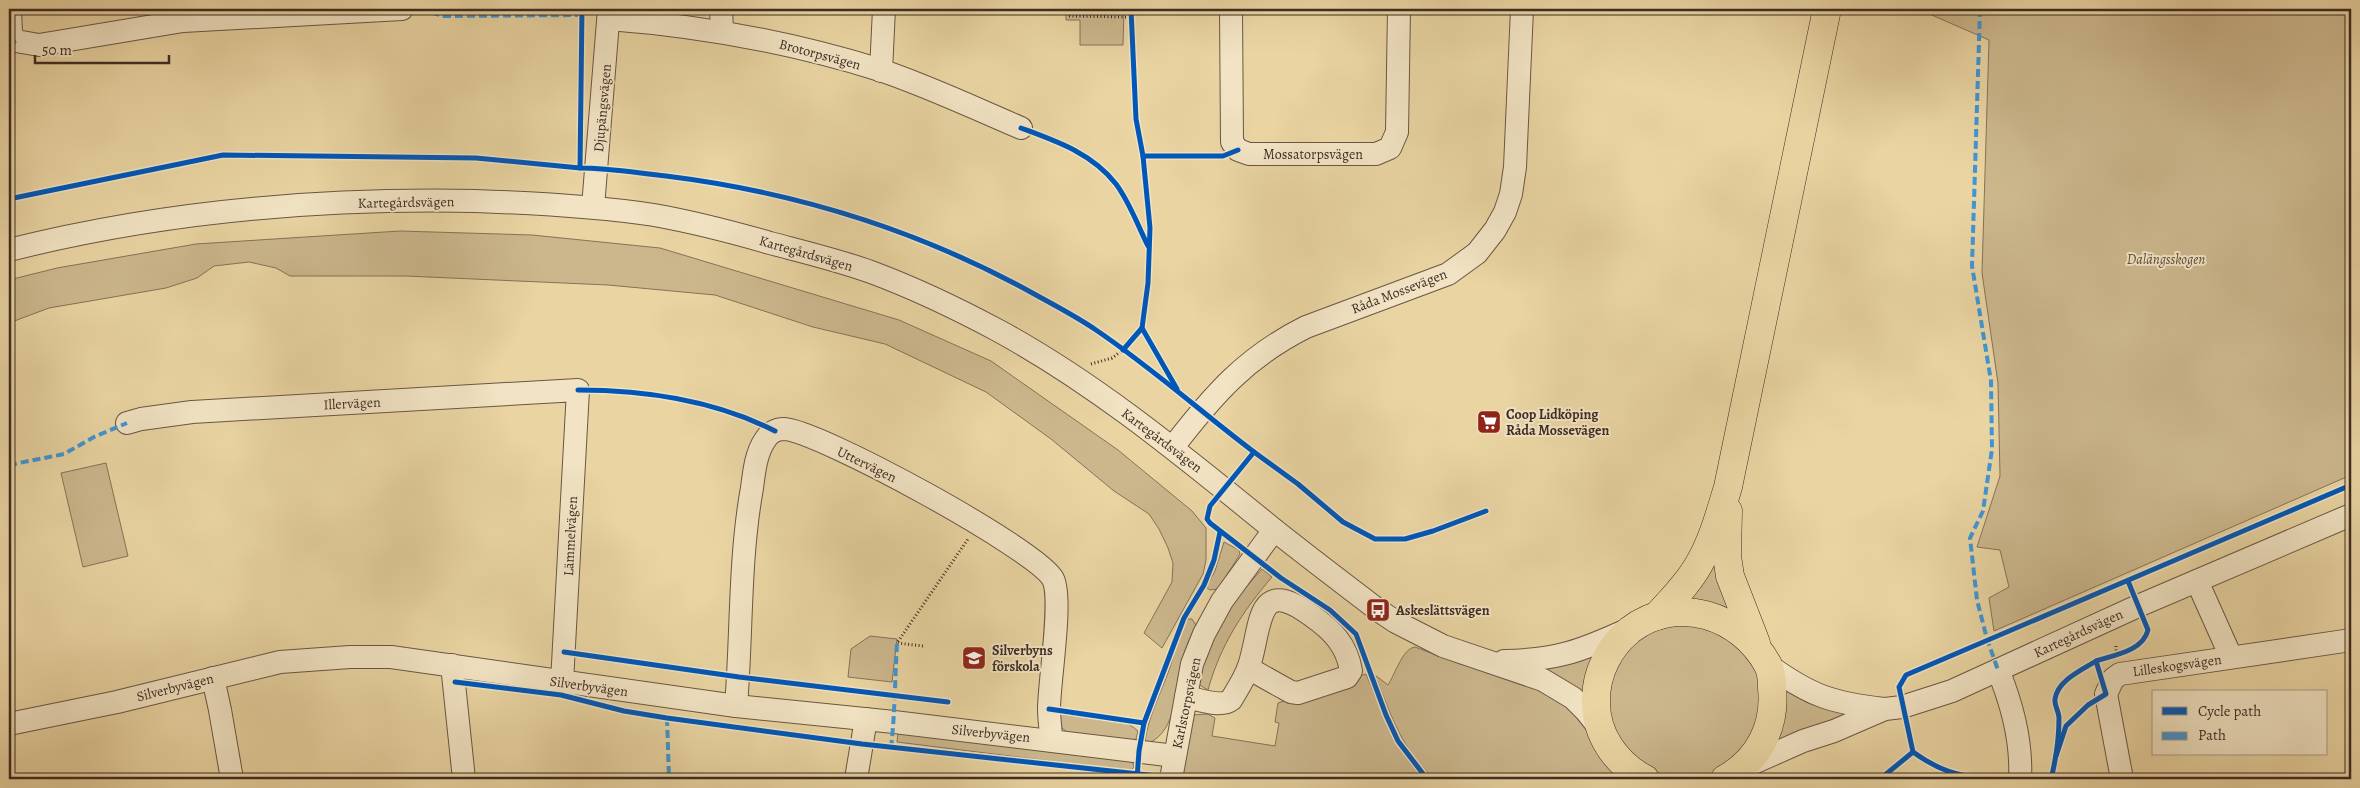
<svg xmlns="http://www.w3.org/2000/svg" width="2360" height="788" viewBox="0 0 2360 788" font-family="Alegreya,serif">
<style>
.green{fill:#ccb78d;stroke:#867259}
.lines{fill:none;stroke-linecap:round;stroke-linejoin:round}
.minor-casing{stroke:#6a5644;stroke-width:24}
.major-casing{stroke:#3f2c25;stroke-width:29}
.path{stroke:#3f2c25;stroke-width:3;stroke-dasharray:1 2.5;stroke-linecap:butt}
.minor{stroke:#f1e3c3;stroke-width:22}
.major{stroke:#e9d4a2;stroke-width:28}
.quiet{stroke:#3f96d6;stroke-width:4;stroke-dasharray:8 4;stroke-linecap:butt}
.cycleway-casing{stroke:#f1e3c3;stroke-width:8}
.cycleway{stroke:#0057b8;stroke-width:5}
.labels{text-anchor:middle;stroke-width:4;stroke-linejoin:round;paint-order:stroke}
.street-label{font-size:14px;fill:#3f2c25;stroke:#f1e3c3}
.park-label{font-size:14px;font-style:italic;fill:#5b483a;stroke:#f1e3c3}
.poi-label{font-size:14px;font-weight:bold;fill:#3f2c25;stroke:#f1e3c3;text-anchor:start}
</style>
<rect width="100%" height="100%" fill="#e9d4a2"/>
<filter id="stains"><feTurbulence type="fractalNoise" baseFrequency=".004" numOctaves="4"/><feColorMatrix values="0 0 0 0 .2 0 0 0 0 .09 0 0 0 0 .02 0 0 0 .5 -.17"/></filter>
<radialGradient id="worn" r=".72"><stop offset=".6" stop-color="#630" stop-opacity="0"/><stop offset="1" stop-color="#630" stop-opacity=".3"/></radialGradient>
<g class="green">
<path d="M1066,9H1124L1123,45H1080V20H1066Z"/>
<path d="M1918,9H2351V475L1994,631L1989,598L2009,587L2000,550L1977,547L2000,476L1998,383L1982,273L1989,40Z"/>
<path d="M400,231L532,235L660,248L899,320L991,361L1118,450L1192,511L1206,528V560L1203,574L1162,648L1144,633L1172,582L1173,563L1168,548L1159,529L1149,514L1114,491L1051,439L986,392L885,344L813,327L715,295L608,285L406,276H290L276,268L249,262L214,266L197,278L166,288L49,308L9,323V280L57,268L196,244Z"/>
<path d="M106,463L128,556L83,567L61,473Z"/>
<path d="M1224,542L1239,550L1240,554L1218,589L1210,590L1206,587L1215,571Z"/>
<path d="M1713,559L1729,607L1728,609L1684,602Z"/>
<path d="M1262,569L1272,577C1242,612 1220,646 1208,690L1198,684C1202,640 1233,601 1262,569Z"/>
<path d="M1188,619H1192L1196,625C1192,634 1187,644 1184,654C1177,679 1178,733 1148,743L1145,741C1148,717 1161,693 1169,670C1175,655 1176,631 1188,619Z"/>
<path d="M1659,623L1717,626L1758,667L1761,724L1724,769L1697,778L1667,777L1653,773L1619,745L1605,703L1615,660Z"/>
<path d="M870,636L897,639L892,682L848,677L851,649Z"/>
<path d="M1415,647L1460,664L1515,679L1556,697L1579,718L1617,779H1435C1403,753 1390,713 1375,675L1388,685C1395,674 1403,648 1415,647Z"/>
<path d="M1593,656L1589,698L1545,670Z"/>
<path d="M1366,674L1394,741L1422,779H1231L1182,775L1191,715L1208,714L1215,718L1212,736L1275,746L1279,723L1275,722L1278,703Z"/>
<path d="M1783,688L1806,702L1840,711L1853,718L1779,740L1776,738Z"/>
<path d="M1058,714L1129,724L1138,731L1135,743L1070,734L1062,728Z"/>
<path d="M898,732L1132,760L1134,767L1130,771L897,742Z"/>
</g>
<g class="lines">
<defs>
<g id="minor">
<path d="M10,9L11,33L16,41L39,45L183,21L402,9"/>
<path d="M721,9L722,31"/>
<path d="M1231,9L1232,142L1238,150L1249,154H1376L1390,148L1397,132L1399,9"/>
<path d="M609,19C701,26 791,42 880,70C928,86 974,108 1021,128"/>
<path d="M881,71L884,9"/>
<path d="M593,207L609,9"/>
<path d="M9,250C160,212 319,198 475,201C535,203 595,206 654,215C693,222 732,232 770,243C804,252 838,260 871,272C914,288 958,309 999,331C1098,385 1184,457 1272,528C1307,556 1343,583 1378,610L1396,622L1443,646L1543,680L1573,698L1586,711L1601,730"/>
<path d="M127,423L141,419L192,412L578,390L562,682"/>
<path d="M1173,447C1213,395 1246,357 1306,327L1448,274L1477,253L1495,230L1505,212L1511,194L1515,167L1522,9"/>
<path d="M2197,581L2231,657"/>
<path d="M1504,661C1557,660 1581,651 1629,629"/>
<path d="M452,665L464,779"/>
<path d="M1768,665C1811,696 1832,703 1884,709"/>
<path d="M1998,670C2012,704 2022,742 2020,779"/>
<path d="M213,678L220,710L232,779"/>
<path d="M1186,697C1197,699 1221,708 1231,700C1237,690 1245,678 1249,666C1262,627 1255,573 1312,616C1332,630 1347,645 1351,671L1347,677L1298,693L1291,692L1248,668"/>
<path d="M736,706C742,633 739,560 752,488C754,472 756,453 765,440C769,433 776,429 784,429C818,430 1038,550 1053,579C1063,599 1049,682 1049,709C1049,719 1051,730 1051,740"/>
<path d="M9,724L117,702L280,662L350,657H391L736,706L894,722L1175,756"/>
<path d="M1742,768L1803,741L1834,731L1885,709L1902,707L1952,691L2138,606L2351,515"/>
<path d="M856,779L866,719"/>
<path d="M1171,779L1192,664L1204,634L1222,601L1274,530"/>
<path d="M2122,779L2106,694L2113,679L2120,674L2351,640"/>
</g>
<g id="major">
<path d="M1728,511L1727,556L1730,576L1756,643"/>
<path d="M1657,616C1672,599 1688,584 1699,564C1713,540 1720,513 1728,487L1827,9"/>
<path d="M1645,779C1616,764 1595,734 1596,700C1596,673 1609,647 1630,630C1677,594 1741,615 1768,665C1771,671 1772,681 1772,688C1776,726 1759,760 1725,779"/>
</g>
</defs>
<use href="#minor" class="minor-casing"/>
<use href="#major" class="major-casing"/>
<g class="path">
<path d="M1093,9V16"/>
<path d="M1069,16L1130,17"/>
<path d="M1091,364L1112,358L1123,350"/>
<path d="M923,646L897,643L968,539"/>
<path d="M2116,654V646"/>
</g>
<use href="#minor" class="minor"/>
<use href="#major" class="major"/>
<g class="quiet">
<path d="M420,9L443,16L582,15"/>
<path d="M1980,9L1972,266L1991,381L1992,449L1983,511L1970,538L1977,600L1987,639L1998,670"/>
<path d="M9,44L16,41"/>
<path d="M9,465L64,454L94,437L127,423"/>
<path d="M667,718L669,779"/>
<path d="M891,748C895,713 895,678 897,643"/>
</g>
<defs>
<g id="cycleway">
<path d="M582,9L580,168C609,168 637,173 666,176C795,192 913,228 1027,290C1050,303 1074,315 1096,330C1151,367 1201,412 1254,452L1210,506L1207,519L1210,523L1281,578L1330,610L1356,634L1386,715L1398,741L1427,779"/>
<path d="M1021,128C1056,141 1092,153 1116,184C1130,203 1138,226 1148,246"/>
<path d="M1143,156H1223L1238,150"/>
<path d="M9,199L223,155L476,158L580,168"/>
<path d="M1142,328L1177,389"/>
<path d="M1123,350L1142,328L1148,283L1150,228L1143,156L1136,119L1131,9"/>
<path d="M578,390C646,390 714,400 775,431"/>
<path d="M1254,452L1298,484L1343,522L1375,539H1405L1433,531L1486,511"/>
<path d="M564,652L739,677L948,702"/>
<path d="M455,682L561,695L624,711L667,718L862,744L1185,779"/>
<path d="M1049,709L1144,723"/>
<path d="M1913,752C1938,770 1957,776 1987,779"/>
<path d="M2056,756L2066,726L2088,705L2106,694L2096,661C2114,655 2143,651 2148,630L2128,581"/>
<path d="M1137,779L1139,751L1144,723L1184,618L1204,585L1214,560L1220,532"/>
<path d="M1880,779L1913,752L1899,687L1906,675L2351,485"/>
<path d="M2051,779C2056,759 2059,739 2059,718C2059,712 2054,705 2055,699C2058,680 2082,670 2096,661"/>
</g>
</defs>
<use href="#cycleway" class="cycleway-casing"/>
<use href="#cycleway" class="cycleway"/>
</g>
<defs>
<symbol id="supermarket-square" viewBox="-11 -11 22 22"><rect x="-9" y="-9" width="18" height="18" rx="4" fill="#8f2418" stroke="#f1e3c3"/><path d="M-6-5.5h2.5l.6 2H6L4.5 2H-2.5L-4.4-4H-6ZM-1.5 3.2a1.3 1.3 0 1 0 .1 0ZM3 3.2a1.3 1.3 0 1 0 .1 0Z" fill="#fff"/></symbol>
<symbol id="bus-square" viewBox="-11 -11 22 22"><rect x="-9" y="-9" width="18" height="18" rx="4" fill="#8f2418" stroke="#f1e3c3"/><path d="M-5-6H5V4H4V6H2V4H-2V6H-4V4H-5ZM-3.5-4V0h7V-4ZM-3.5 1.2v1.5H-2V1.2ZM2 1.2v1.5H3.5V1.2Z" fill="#fff"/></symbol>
<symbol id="school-square" viewBox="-11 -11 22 22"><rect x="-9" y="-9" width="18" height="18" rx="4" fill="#8f2418" stroke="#f1e3c3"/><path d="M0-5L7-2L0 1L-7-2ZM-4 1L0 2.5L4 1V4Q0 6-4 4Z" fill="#fff"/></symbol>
</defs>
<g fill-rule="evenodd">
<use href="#supermarket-square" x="1475" y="408" width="28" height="28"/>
<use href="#bus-square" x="1364" y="596" width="28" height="28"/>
<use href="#school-square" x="960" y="644" width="28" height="28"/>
</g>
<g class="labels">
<g class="street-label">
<text transform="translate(820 54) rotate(15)" y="5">Brotorpsvägen</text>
<text transform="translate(602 108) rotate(-85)" y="5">Djupängsvägen</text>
<text x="1313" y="159">Mossatorpsvägen</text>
<text transform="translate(406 202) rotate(-1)" y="5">Kartegårdsvägen</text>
<text transform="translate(806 253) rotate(16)" y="5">Kartegårdsvägen</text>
<text transform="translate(1399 291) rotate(-21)" y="5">Råda Mossevägen</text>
<text transform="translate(352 403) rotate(-3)" y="5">Illervägen</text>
<text transform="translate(1162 440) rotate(37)" y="5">Kartegårdsvägen</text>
<text transform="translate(867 464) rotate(26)" y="5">Uttervägen</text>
<text transform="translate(570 536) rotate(-87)" y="5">Lämmelvägen</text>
<text transform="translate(2078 633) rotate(-25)" y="5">Kartegårdsvägen</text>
<text transform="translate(2177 665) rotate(-8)" y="5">Lilleskogsvägen</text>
<text transform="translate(589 686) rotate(8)" y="5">Silverbyvägen</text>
<text transform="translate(175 687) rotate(-14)" y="5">Silverbyvägen</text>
<text transform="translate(1186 703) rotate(-78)" y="5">Karlstorpsvägen</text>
<text transform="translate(991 733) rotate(6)" y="5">Silverbyvägen</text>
</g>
<g class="park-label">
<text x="2166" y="264">Dalängsskogen</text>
</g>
<g class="poi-label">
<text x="1506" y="419">Coop Lidköping<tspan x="1506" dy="16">Råda Mossevägen</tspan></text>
<text x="1396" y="615">Askeslättsvägen</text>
<text x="992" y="655">Silverbyns<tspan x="992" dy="16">förskola</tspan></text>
</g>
</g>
<rect width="2360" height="788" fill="none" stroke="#e9d4a2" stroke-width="30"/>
<rect x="10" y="10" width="2340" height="768" fill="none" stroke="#3f2c25" stroke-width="2.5"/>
<rect x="15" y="15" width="2330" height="758" fill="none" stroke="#3f2c25"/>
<rect x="2152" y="690" width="175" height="65" fill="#f1e3c3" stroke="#aa9a84"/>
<rect x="2162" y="707" width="25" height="8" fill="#0057b8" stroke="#aa9a84"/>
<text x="2198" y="716" font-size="15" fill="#3f2c25">Cycle path</text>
<rect x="2162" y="732" width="25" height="8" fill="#3f96d6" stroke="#aa9a84"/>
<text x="2198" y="740" font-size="15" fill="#3f2c25">Path</text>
<path d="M35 55v8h134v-8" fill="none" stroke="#3f2c25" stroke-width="2.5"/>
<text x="42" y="55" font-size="15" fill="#3f2c25" stroke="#f1e3c3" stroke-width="4" paint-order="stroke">50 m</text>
<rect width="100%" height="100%" filter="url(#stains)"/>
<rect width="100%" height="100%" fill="url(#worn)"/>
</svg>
